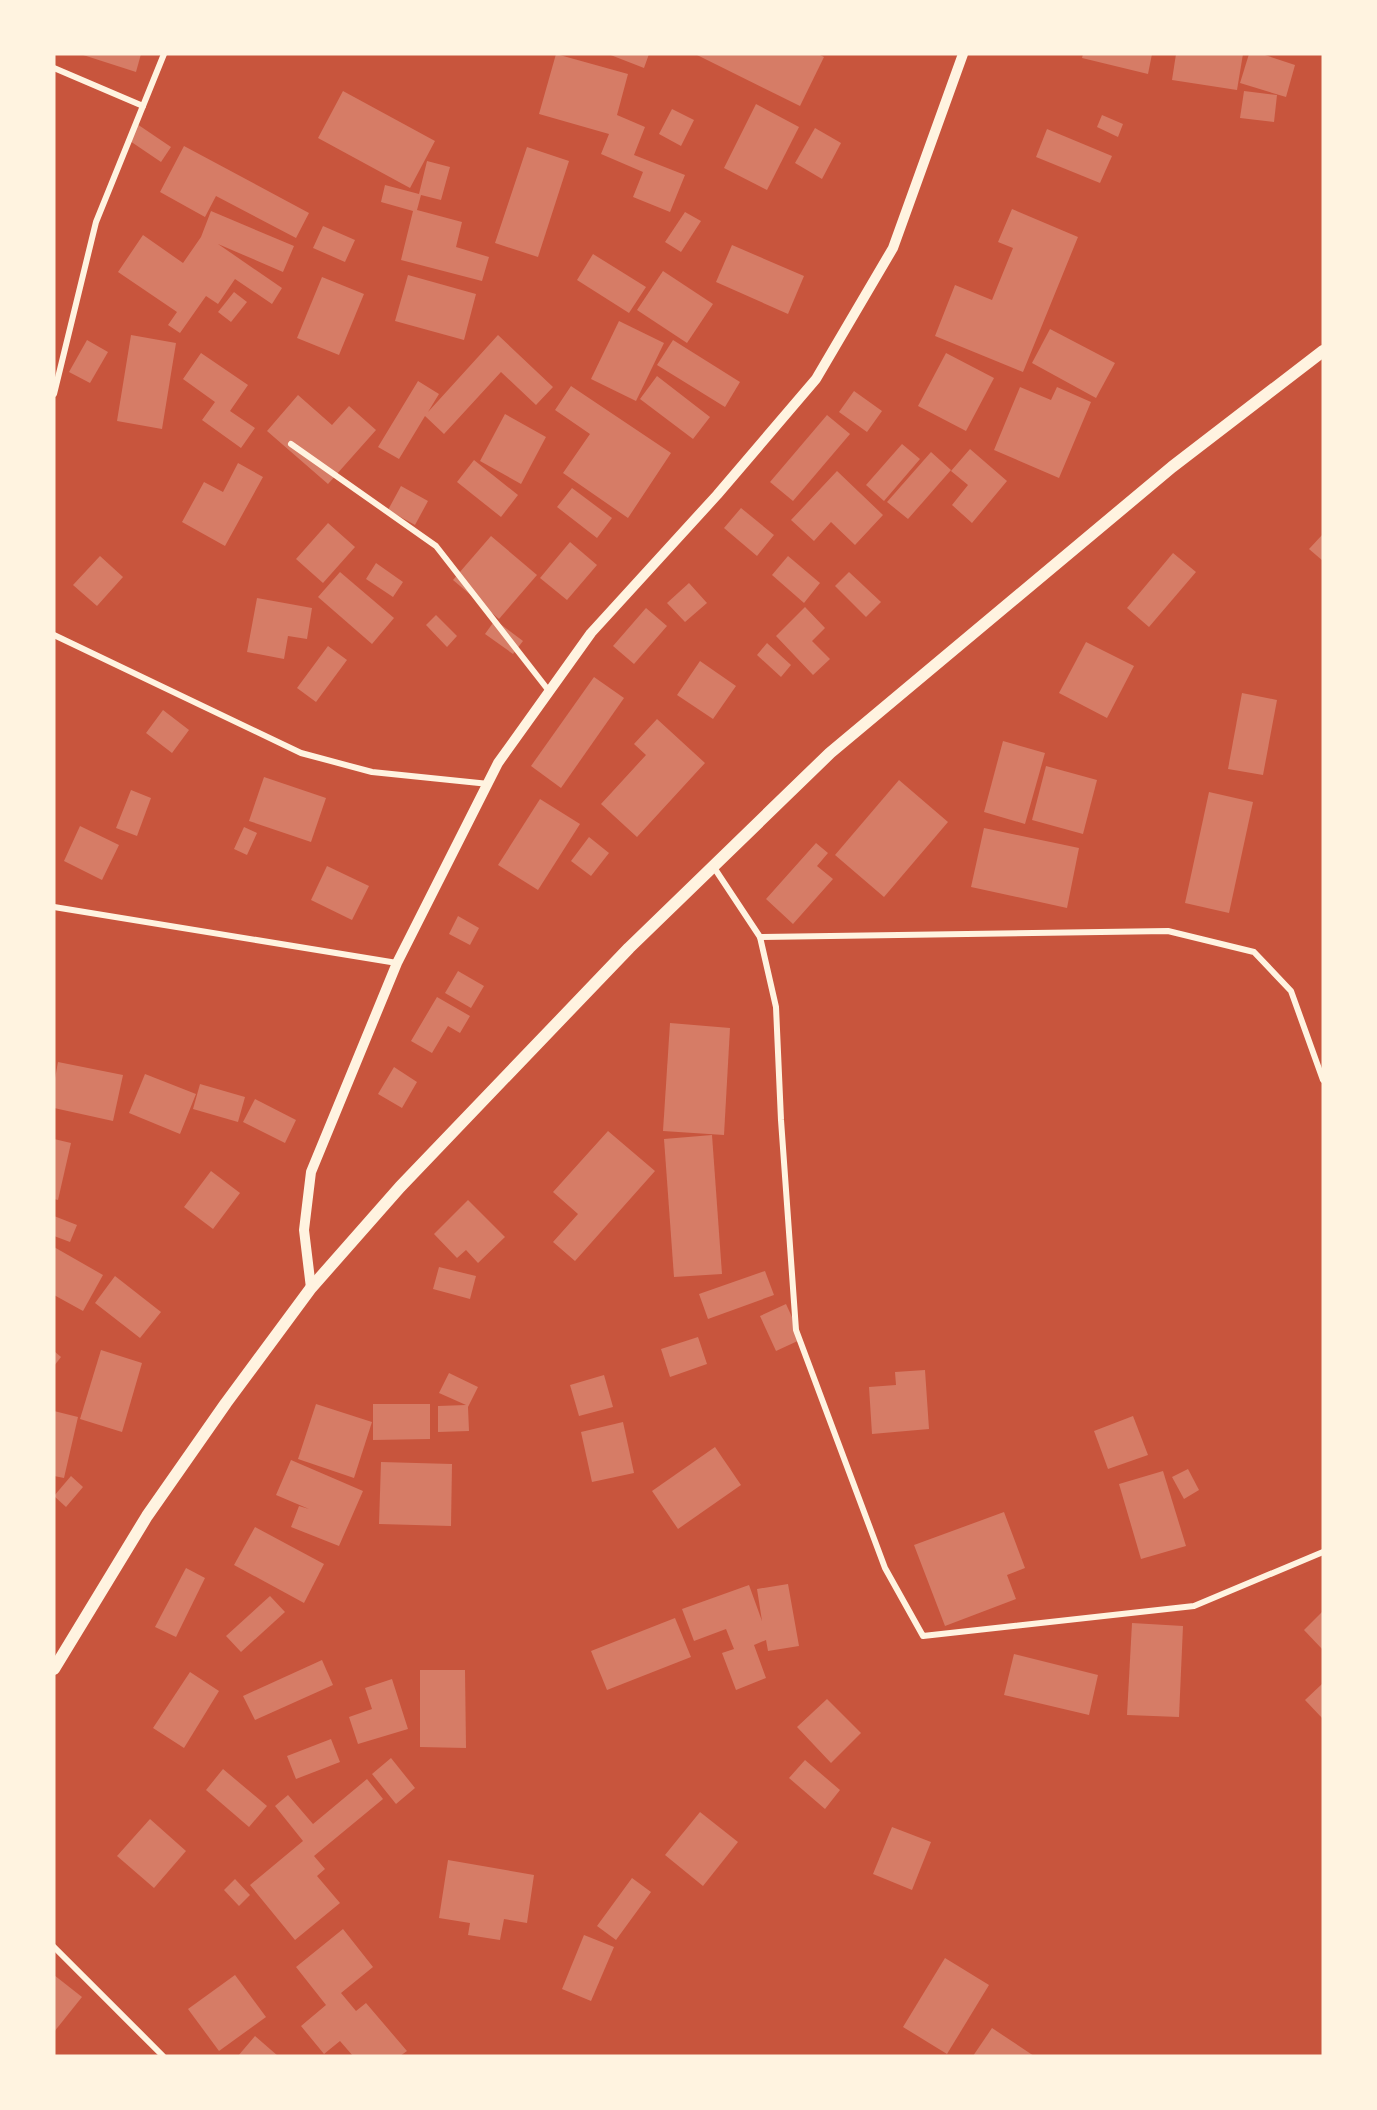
<svg xmlns="http://www.w3.org/2000/svg" width="1377" height="2110" viewBox="0 0 1377 2110" font-family="'Crimson Pro',serif">
<style>
.building{fill:#d67c66}
.lines{fill:none;stroke-linecap:round;stroke-linejoin:round}
.minor{stroke:#fff3e0;stroke-width:6}
.tertiary{stroke:#fff3e0;stroke-width:10}
.secondary{stroke:#fff3e0;stroke-width:12}
</style>
<rect width="100%" height="100%" fill="#c8553d"/>
<g class="building">
<path d="M80,54H141L136,72Z"/>
<path d="M556,54L628,74L617,115L645,127L634,155L685,175L670,212L633,197L643,172L601,154L609,134L539,114Z"/>
<path d="M608,54H649L644,68Z"/>
<path d="M695,54H818L824,57L800,106Z"/>
<path d="M1083,54H1152L1148,74L1082,58Z"/>
<path d="M1176,54H1243L1237,90L1172,80Z"/>
<path d="M1249,54H1262L1295,65L1286,97L1240,83Z"/>
<path d="M343,91L435,141L410,188L318,138Z"/>
<path d="M1244,91L1277,95L1274,122L1240,118Z"/>
<path d="M756,104L799,127L767,190L724,168Z"/>
<path d="M672,109L694,120L681,146L659,134Z"/>
<path d="M1102,115L1123,124L1118,137L1097,127Z"/>
<path d="M137,124L171,147L161,162L127,139Z"/>
<path d="M815,128L841,143L822,179L795,163Z"/>
<path d="M1047,129L1112,156L1100,183L1036,157Z"/>
<path d="M184,146L309,213L296,238L216,196L205,217L160,192Z"/>
<path d="M527,147L569,161L538,257L495,243Z"/>
<path d="M427,161L450,167L441,200L421,195L417,210L462,222L456,247L489,257L482,281L401,260L413,211L381,202L385,185L419,194Z"/>
<path d="M1012,209L1078,237L1023,372L935,336L955,285L992,300L1013,248L998,242Z"/>
<path d="M211,211L294,246L283,272L218,244L282,288L272,304L235,279L218,304L206,296L180,333L168,325L177,312L118,272L143,235L183,263L201,237Z"/>
<path d="M685,212L701,221L681,252L665,242Z"/>
<path d="M323,226L355,240L345,262L313,248Z"/>
<path d="M732,245L804,276L788,314L716,282Z"/>
<path d="M593,254L646,287L629,313L577,280Z"/>
<path d="M663,271L713,304L687,343L637,310Z"/>
<path d="M408,275L476,294L464,340L395,321Z"/>
<path d="M322,277L364,294L339,355L297,338Z"/>
<path d="M234,292L247,302L231,322L218,312Z"/>
<path d="M619,321L664,343L636,401L591,379Z"/>
<path d="M1050,329L1115,363L1096,398L1032,363Z"/>
<path d="M131,335L176,343L162,429L117,421Z"/>
<path d="M498,335L553,387L536,405L501,372L444,434L425,416L399,459L378,447L418,381L439,394L428,412Z"/>
<path d="M87,340L108,352L90,383L69,372Z"/>
<path d="M673,340L740,382L725,407L657,365Z"/>
<path d="M201,353L248,385L230,411L255,428L241,448L202,420L215,402L183,379Z"/>
<path d="M946,353L994,378L966,431L918,406Z"/>
<path d="M657,376L710,417L693,439L640,399Z"/>
<path d="M571,386L671,453L628,518L563,473L590,434L555,410Z"/>
<path d="M1020,387L1051,400L1057,387L1091,402L1059,478L994,450Z"/>
<path d="M854,391L882,411L867,432L839,412Z"/>
<path d="M298,395L332,425L349,406L376,430L328,484L267,431Z"/>
<path d="M505,414L546,437L521,484L480,461Z"/>
<path d="M827,415L850,434L793,501L770,482Z"/>
<path d="M902,444L920,459L884,501L866,485Z"/>
<path d="M970,449L1007,481L972,523L952,505L968,485L951,471Z"/>
<path d="M931,452L951,470L908,519L887,502Z"/>
<path d="M474,460L518,495L501,517L457,482Z"/>
<path d="M238,463L263,477L225,546L182,522L204,482L223,492Z"/>
<path d="M837,471L883,515L855,545L831,522L814,541L791,520Z"/>
<path d="M401,486L428,501L415,525L388,510Z"/>
<path d="M572,488L612,518L597,538L557,507Z"/>
<path d="M741,508L774,535L757,556L724,528Z"/>
<path d="M328,523L355,547L323,583L296,559Z"/>
<path d="M1323,534V561L1309,549Z"/>
<path d="M491,536L537,575L499,619L453,580Z"/>
<path d="M570,542L597,565L567,600L540,578Z"/>
<path d="M1173,553L1196,572L1149,627L1127,608Z"/>
<path d="M100,556L123,577L97,606L73,585Z"/>
<path d="M788,556L820,583L804,603L772,575Z"/>
<path d="M376,563L403,582L393,597L366,579Z"/>
<path d="M340,572L394,618L372,644L318,597Z"/>
<path d="M849,572L881,602L866,617L835,586Z"/>
<path d="M689,583L707,603L685,622L667,603Z"/>
<path d="M257,598L312,608L307,639L288,636L284,659L247,652Z"/>
<path d="M805,607L825,628L812,641L830,659L813,675L776,636Z"/>
<path d="M646,608L667,626L634,664L613,646Z"/>
<path d="M436,615L457,636L447,647L426,625Z"/>
<path d="M495,620L523,641L513,654L485,634Z"/>
<path d="M1086,642L1134,666L1107,718L1059,693Z"/>
<path d="M767,643L791,665L781,677L757,655Z"/>
<path d="M328,646L347,660L316,702L297,688Z"/>
<path d="M700,661L736,686L713,719L677,695Z"/>
<path d="M594,677L624,698L561,788L531,766Z"/>
<path d="M1242,693L1277,700L1263,775L1228,769Z"/>
<path d="M163,710L189,730L172,753L146,733Z"/>
<path d="M657,719L705,763L637,837L601,804L646,755L634,744Z"/>
<path d="M1003,741L1045,753L1025,824L984,812Z"/>
<path d="M1046,766L1097,780L1083,834L1032,820Z"/>
<path d="M264,777L326,798L311,842L249,821Z"/>
<path d="M899,780L948,822L884,897L835,855Z"/>
<path d="M131,790L151,798L137,836L116,828Z"/>
<path d="M1209,792L1253,802L1229,913L1185,903Z"/>
<path d="M540,799L580,824L538,890L498,865Z"/>
<path d="M80,826L119,845L102,880L64,861Z"/>
<path d="M244,827L257,833L247,855L234,849Z"/>
<path d="M984,828L1079,848L1067,908L971,887Z"/>
<path d="M589,837L609,853L591,876L571,861Z"/>
<path d="M816,843L828,853L817,866L833,879L793,924L766,899Z"/>
<path d="M327,866L369,886L352,920L311,900Z"/>
<path d="M458,916L479,928L470,945L449,934Z"/>
<path d="M458,971L484,986L471,1008L445,993Z"/>
<path d="M437,997L470,1016L460,1033L448,1026L432,1053L411,1041Z"/>
<path d="M670,1023L730,1028L724,1135L663,1131Z"/>
<path d="M58,1062L123,1075L113,1121L54,1108V1084Z"/>
<path d="M394,1067L417,1082L402,1108L378,1094Z"/>
<path d="M145,1074L196,1094L180,1134L129,1113Z"/>
<path d="M200,1084L245,1097L238,1122L193,1109Z"/>
<path d="M255,1099L296,1120L285,1143L243,1122Z"/>
<path d="M608,1131L655,1171L575,1261L553,1242L578,1214L553,1192Z"/>
<path d="M712,1135L722,1274L674,1277L664,1139Z"/>
<path d="M54,1139L71,1143L58,1200L54,1199Z"/>
<path d="M211,1171L240,1193L213,1229L184,1207Z"/>
<path d="M468,1200L505,1237L478,1263L466,1250L457,1258L434,1234Z"/>
<path d="M54,1216L77,1225L70,1242L54,1236Z"/>
<path d="M54,1247L103,1275L83,1311L54,1295Z"/>
<path d="M439,1267L476,1276L470,1299L433,1289Z"/>
<path d="M765,1271L774,1295L708,1319L699,1294Z"/>
<path d="M115,1276L161,1312L140,1338L95,1303Z"/>
<path d="M786,1304L802,1339L776,1351L760,1316Z"/>
<path d="M698,1337L707,1364L670,1377L661,1349Z"/>
<path d="M101,1350L142,1363L122,1432L80,1419Z"/>
<path d="M54,1351L61,1357L54,1366Z"/>
<path d="M925,1370L929,1429L872,1434L869,1387L896,1385L895,1372Z"/>
<path d="M449,1373L478,1387L468,1407L469,1431L438,1432V1406L466,1405L439,1393Z"/>
<path d="M604,1375L613,1407L579,1416L570,1385Z"/>
<path d="M316,1404L372,1422L354,1478L298,1459Z"/>
<path d="M373,1404H430V1439L373,1440Z"/>
<path d="M54,1411L78,1417L64,1478L54,1476Z"/>
<path d="M1133,1416L1148,1455L1108,1469L1094,1431Z"/>
<path d="M623,1422L634,1473L592,1482L581,1432Z"/>
<path d="M715,1447L741,1485L678,1529L652,1491Z"/>
<path d="M291,1460L363,1491L339,1546L291,1527L299,1506L309,1509L276,1495Z"/>
<path d="M381,1462L452,1464L451,1526L379,1524Z"/>
<path d="M1188,1469L1199,1490L1184,1499L1172,1477Z"/>
<path d="M1163,1471L1186,1546L1141,1559L1119,1484Z"/>
<path d="M71,1476L83,1487L66,1507L54,1496Z"/>
<path d="M1004,1512L1025,1568L1007,1575L1016,1599L945,1626L914,1545Z"/>
<path d="M255,1527L324,1564L304,1603L234,1565Z"/>
<path d="M186,1568L205,1578L176,1637L155,1627Z"/>
<path d="M788,1584L799,1646L768,1651L766,1640L754,1645L766,1678L736,1690L722,1653L734,1649L726,1629L694,1641L682,1609L749,1585L762,1621L757,1589Z"/>
<path d="M270,1596L285,1612L241,1652L226,1636Z"/>
<path d="M1323,1611V1650L1304,1630Z"/>
<path d="M675,1618L691,1657L607,1690L591,1651Z"/>
<path d="M1132,1623L1183,1626L1179,1717L1127,1715Z"/>
<path d="M1014,1654L1098,1675L1089,1715L1004,1695Z"/>
<path d="M322,1660L333,1685L255,1720L243,1696Z"/>
<path d="M420,1670H465L466,1748L420,1747Z"/>
<path d="M190,1672L219,1691L184,1748L153,1728Z"/>
<path d="M392,1679L408,1729L358,1744L349,1717L372,1709L365,1688Z"/>
<path d="M1323,1683V1719L1305,1700Z"/>
<path d="M827,1699L861,1733L831,1763L797,1727Z"/>
<path d="M331,1739L340,1762L296,1779L287,1756Z"/>
<path d="M391,1758L415,1788L396,1804L372,1774Z"/>
<path d="M805,1760L840,1790L825,1809L789,1778Z"/>
<path d="M223,1769L267,1806L249,1827L206,1790Z"/>
<path d="M367,1779L383,1799L314,1856L325,1869L317,1876L340,1903L295,1940L250,1885L303,1841L275,1806L288,1795L313,1824Z"/>
<path d="M700,1812L738,1842L703,1886L665,1855Z"/>
<path d="M150,1819L186,1851L154,1888L117,1856Z"/>
<path d="M892,1827L931,1842L912,1890L873,1874Z"/>
<path d="M448,1860L534,1875L527,1923L504,1919L500,1940L468,1935L470,1923L439,1918Z"/>
<path d="M632,1878L651,1892L616,1940L597,1926Z"/>
<path d="M235,1879L250,1895L239,1906L224,1890Z"/>
<path d="M343,1929L373,1967L341,1993L356,2011L366,2003L407,2051L400,2056H353L340,2041L324,2054L301,2026L326,2005L296,1967Z"/>
<path d="M584,1935L614,1947L591,2001L562,1989Z"/>
<path d="M945,1958L989,1985L947,2054L903,2027Z"/>
<path d="M54,1975L82,1997L54,2032Z"/>
<path d="M235,1975L266,2017L219,2051L188,2009Z"/>
<path d="M992,2028L1034,2056H973Z"/>
<path d="M255,2036L278,2056H238Z"/>
</g>
<g class="lines">
<g class="minor">
<path d="M54,68L143,106"/>
<path d="M54,394L96,222L164,54"/>
<path d="M291,444L436,546L549,691"/>
<path d="M54,635L301,753L372,772L489,784"/>
<path d="M713,866L760,937L776,1007L781,1120L796,1330L885,1568L923,1636L1194,1606L1323,1552"/>
<path d="M54,907L397,963"/>
<path d="M760,937L1168,931L1254,952L1291,991L1323,1080"/>
<path d="M54,1947L163,2056"/>
</g>
<path class="tertiary" d="M311,1288L304,1230L311,1172L397,963L498,763L591,633L717,495L816,379L893,248L963,54"/>
<path class="secondary" d="M54,1669L147,1516L226,1403L311,1288L400,1187L629,948L830,753L1172,467L1323,351"/>
</g>
<rect width="1377" height="2110" fill="none" stroke="#fff3e0" stroke-width="111"/>
</svg>
